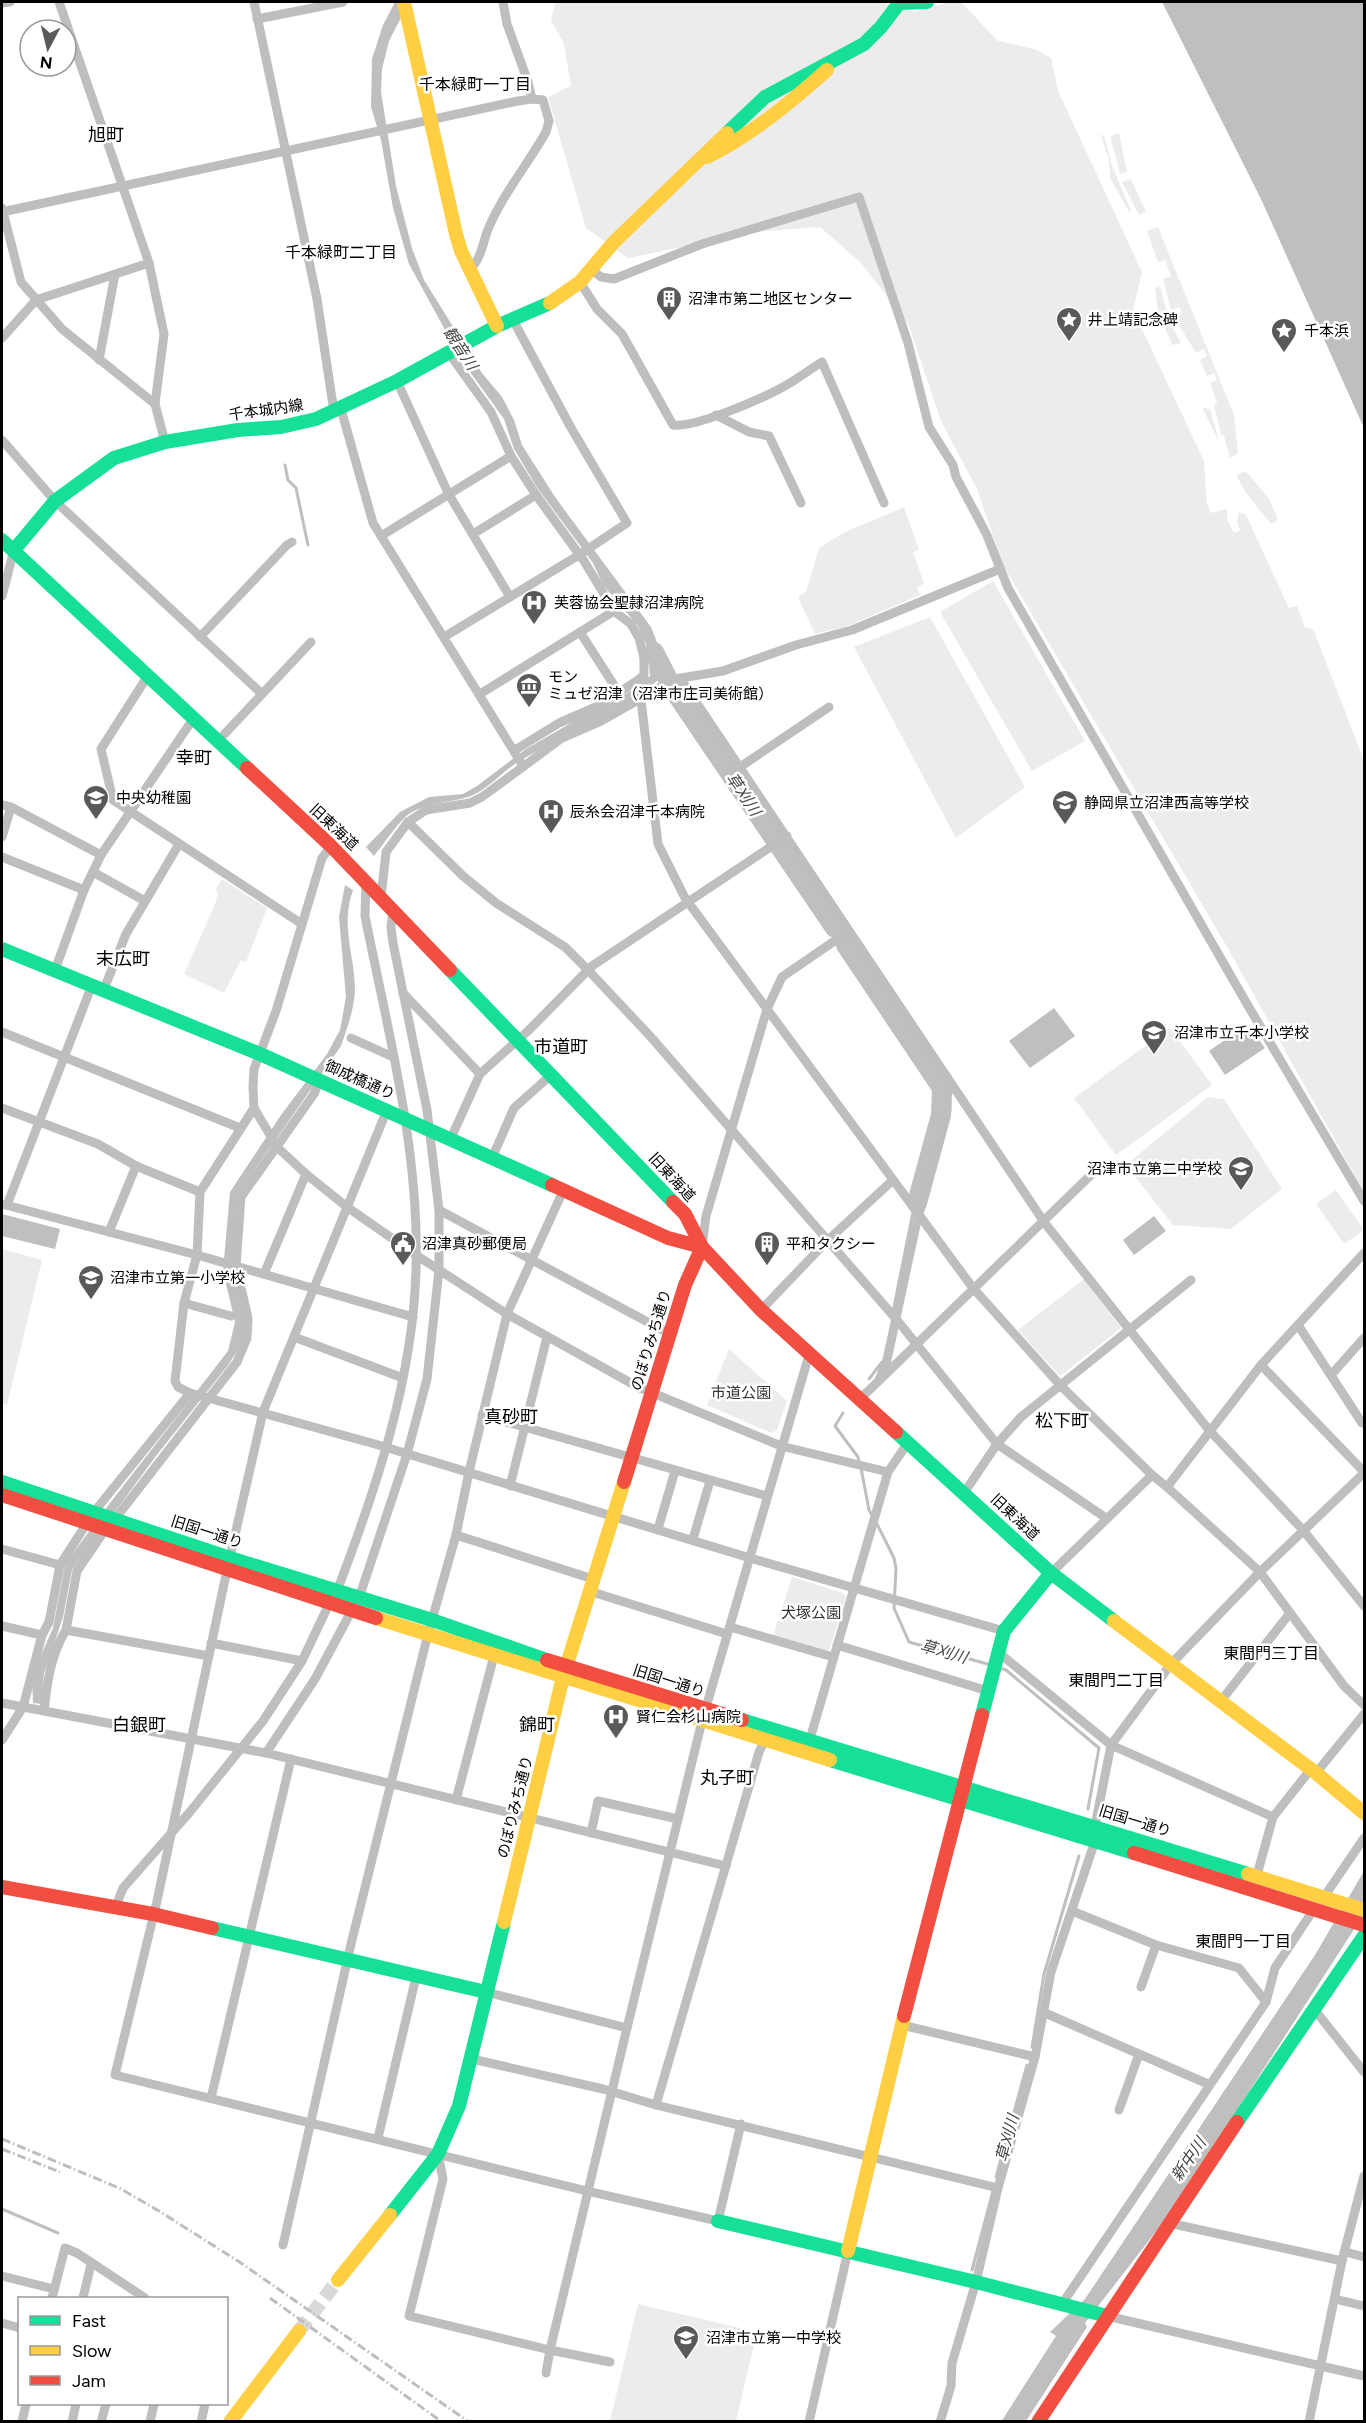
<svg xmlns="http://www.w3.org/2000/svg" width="1366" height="2423" viewBox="0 0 1366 2423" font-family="Figtree,'Noto Sans JP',sans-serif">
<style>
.green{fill:#ececec}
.water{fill:#bfbfbf}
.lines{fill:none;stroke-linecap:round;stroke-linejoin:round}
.stream{stroke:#bfbfbf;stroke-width:3}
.river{stroke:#bfbfbf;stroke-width:20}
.secondary-tunnel{stroke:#d9d9d9;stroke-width:14;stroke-dasharray:14 7;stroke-linecap:butt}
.street{stroke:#bebebe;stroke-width:9}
.fast{stroke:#16e098;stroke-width:14}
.slow{stroke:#ffcf43;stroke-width:14}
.jam{stroke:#f24e42;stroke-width:14}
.rail{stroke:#bebebe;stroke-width:3;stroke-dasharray:9 3 1.5 3;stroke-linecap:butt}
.labels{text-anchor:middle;stroke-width:5;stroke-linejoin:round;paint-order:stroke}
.poi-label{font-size:15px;fill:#000;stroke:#fff;text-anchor:start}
.street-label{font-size:15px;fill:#000;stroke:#fff}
.park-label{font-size:15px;fill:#333;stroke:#fff}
.neighbourhood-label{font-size:16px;fill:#000;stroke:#fff}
.water-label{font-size:16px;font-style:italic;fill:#444;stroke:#fff}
.quarter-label{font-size:18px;fill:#000;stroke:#fff}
</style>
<rect width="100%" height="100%" fill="#fff"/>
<g class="green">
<path d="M555,2H887V4L915,12L949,2H961L998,41L1035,49L1051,58L1058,91L1142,272L1133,310L1204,461L1207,504L1211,513L1227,509V519L1234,533L1240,530L1237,522L1239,512L1246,515L1289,608L1297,606L1305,627L1313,629L1364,760V1192L1226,945L1003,565L977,489L941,421L908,323L860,262L820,227L755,232L628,258L586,228L548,97L571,86L564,44L551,20Z"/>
<path d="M1100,133L1105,138L1112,166L1131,211L1129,212L1110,178L1109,160Z"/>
<path d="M1119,133L1127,172L1120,174L1111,139V136Z"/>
<path d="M1131,179L1146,212L1139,215L1122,182Z"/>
<path d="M1158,227L1234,415L1238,453L1230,458L1224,436L1221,434L1214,406L1217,402L1210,383L1217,380L1214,373L1207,376L1200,360L1207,356L1204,349L1196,353L1174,317L1182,314L1180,307L1171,310L1163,279L1171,276L1165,260L1158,262L1147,231Z"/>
<path d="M1160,287L1170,323L1181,343L1172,345L1158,311L1155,288Z"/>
<path d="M1202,407L1209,409L1211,412L1219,442Z"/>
<path d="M1246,471L1269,499L1278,520L1271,524L1246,493L1236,475Z"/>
<path d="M904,507L919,550L913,552L924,583L917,588L920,595L845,627L815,634L798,597L806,592L819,548L843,533Z"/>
<path d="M993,581L1085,741L1032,771L940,612Z"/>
<path d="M930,617L1025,787L956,838L854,647Z"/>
<path d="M222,879L267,908L246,962L241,960L224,993L184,974L215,904L218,894L216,889Z"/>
<path d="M1170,1028L1212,1085L1116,1155L1074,1098Z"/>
<path d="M1208,1097L1224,1099L1282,1189L1231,1229L1173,1225L1126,1165Z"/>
<path d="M1336,1190L1364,1230L1344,1244L1316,1204Z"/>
<path d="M2,1249L42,1260L7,1405L2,1403Z"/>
<path d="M1084,1279L1121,1328L1060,1376L1018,1330Z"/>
<path d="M729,1349L787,1401L777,1430L771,1433L707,1405Z"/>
<path d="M792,1577L843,1593L846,1598L829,1650L825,1652L773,1636Z"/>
<path d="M638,2304L757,2332L736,2421H610Z"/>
</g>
<g class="water">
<path d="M395,2H409L389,41L382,69L381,92L396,186L412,248L424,280L482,373L502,397L514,420L522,445L555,497L651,627L668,671C626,712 565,733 515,764C500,774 488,789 471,796C452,803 427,802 409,814C398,822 383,845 374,856L366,847L400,812L429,797L463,794L477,786L526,749L576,720L619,699L650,676L648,649L638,626L603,585L593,563L538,489L514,449L504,419L462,361L409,264L393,208L381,140L371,107L372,59L383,25Z"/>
<path d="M1162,2H1364V428L1261,199Z"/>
<path d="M345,885L353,890C340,927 355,955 355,991C354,1009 347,1029 341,1046L238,1194L235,1218L246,1320L242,1343L229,1364L156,1456L72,1570L63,1617L44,1674L41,1704L33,1703L32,1676L53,1628L65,1564L110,1503L228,1351L235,1322L223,1271L230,1192L281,1115L327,1054L340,1030L346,997L339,917Z"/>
<path d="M1054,1008L1075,1036L1030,1068L1009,1041Z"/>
<path d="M1248,1024L1265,1048L1225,1075L1209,1051Z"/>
<path d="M2,1214L60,1229L55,1249L2,1236Z"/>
<path d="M1154,1216L1166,1231L1134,1255L1123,1240Z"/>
<path d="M1364,1871V1914L1171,2212L1085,2323L1087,2327L1026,2421L1001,2422L1056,2336L1050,2332L1085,2299L1315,1955Z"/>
</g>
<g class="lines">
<g class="stream">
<path d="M285,465L288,480L296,488L308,545"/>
<path d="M893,1312L913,1212"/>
<path d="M869,1379L882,1362"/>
<path d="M843,1413L835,1426L858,1457L859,1462"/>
<path d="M861,1468L869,1510L873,1517"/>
<path d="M876,1522L894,1558L896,1568L894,1608L909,1642L991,1665"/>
<path d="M997,1667L1006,1670L1099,1748L1088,1809"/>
<path d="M1032,2047L1044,1974L1079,1856"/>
<path d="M996,2177L1027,2065"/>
<path d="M2,2209L58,2233"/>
<path d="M972,2270L993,2191"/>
</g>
<g class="river">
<path d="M654,652L673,689L835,928"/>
<path d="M846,945L942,1088L941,1115L917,1203"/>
</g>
<path class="secondary-tunnel" d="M299,2331L338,2280"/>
<g class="street">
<path d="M59,2L149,263L164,334L155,404L165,442"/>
<path d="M254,2L317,299L334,412"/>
<path d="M503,2L507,24L528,82L532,99"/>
<path d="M2,3L10,2"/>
<path d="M257,19L343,2"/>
<path d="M2,208L21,282L62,329L155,404"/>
<path d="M2,212L518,101L532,99L543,100L549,121L546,132C528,164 500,198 487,232C483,244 480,261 470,269"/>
<path d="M591,269L601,277L614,279L702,244L859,197L908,343L929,427L953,465L956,477L986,533L1008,588L1247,1004L1364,1201"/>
<path d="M580,282L597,309L622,334L673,425C695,428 761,399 783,387C796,380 809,370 822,362L884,503"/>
<path d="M2,338L36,300L149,263"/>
<path d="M448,352L491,412L511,456L536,495L584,561L614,611L631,624L639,638L644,658V675L638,680L598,706L559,723L515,750"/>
<path d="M99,360L115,274"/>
<path d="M397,381L448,493L510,597"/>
<path d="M341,409L373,523L523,766"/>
<path d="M716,415L749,432L769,436L801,503"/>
<path d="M2,440L55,501L261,693"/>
<path d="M473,534L536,495"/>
<path d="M381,536L511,456"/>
<path d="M2,596L14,550"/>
<path d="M580,632L619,693"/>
<path d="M200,637L287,545L292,542"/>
<path d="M444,637L579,555L627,523L570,426L512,318"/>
<path d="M147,677L101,749L113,800L302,924"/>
<path d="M680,678L1044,1222L1209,1430L1303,1530L1364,1606"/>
<path d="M480,694L614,611"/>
<path d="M641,700L658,844L685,898L973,1288L1061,1386L1152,1475L1167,1487L1260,1572L1344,1686L1364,1705"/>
<path d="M217,742L311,642"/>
<path d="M740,767L829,707"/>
<path d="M2,805L11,807L101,855"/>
<path d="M408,822L463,876L496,903L565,947L588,970L650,1036L897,1320L997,1444L1106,1518"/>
<path d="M2,837L11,807"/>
<path d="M331,846L322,858L276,1011L254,1069L253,1086L254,1108L277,1147L306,1174L347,1207L416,1255L507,1314L638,1387L781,1446L888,1472"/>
<path d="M2,857L84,890"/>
<path d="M93,872L145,901"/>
<path d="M381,897L386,852L408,822L426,810L470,803L482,797L562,738L601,721L675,679L723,671L796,645L852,630L1000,569"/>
<path d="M55,970L84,890L101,855L193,719"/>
<path d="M104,989L126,934L179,844"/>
<path d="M403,993L480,1074"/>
<path d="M2,1032L240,1128"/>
<path d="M351,1038L393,1057"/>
<path d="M2,1108L98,1144L136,1166L200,1192"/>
<path d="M254,1108L200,1192L197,1255L184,1303L175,1381L178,1387L190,1393L375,1444L750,1558L1004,1631"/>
<path d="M387,1110L263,1412L227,1570L157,1901L115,2075L587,2191L718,2221L741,2124"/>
<path d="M451,1138L480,1074L529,1030L592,966L787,836"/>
<path d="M492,1158L514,1108L551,1075"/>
<path d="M2,1204L197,1255L413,1317"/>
<path d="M7,1205L92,985"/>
<path d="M439,1210L670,1334"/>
<path d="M109,1232L136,1166"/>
<path d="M702,1247L706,1216L767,1009L782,977L849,931"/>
<path d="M264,1274L306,1174"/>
<path d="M184,1303L231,1316"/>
<path d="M761,1310L827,1241L893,1180"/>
<path d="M1298,1325L1362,1423L1364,1420"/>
<path d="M294,1337L403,1378"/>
<path d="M1261,1365L1364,1472"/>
<path d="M1331,1375L1364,1338"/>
<path d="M880,1378L887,1360L916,1225L947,1110V1096L951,1084"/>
<path d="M859,1400L1097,1169"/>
<path d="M482,1415L767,1496"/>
<path d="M510,1486L547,1337"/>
<path d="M1167,1487L1261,1365L1364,1253"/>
<path d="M964,1493L997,1444L1021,1417L1191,1280"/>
<path d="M94,1512L190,1393"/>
<path d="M115,1519L237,1362L247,1338L248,1318L236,1266L241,1197L314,1094L320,1080"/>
<path d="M658,1529L675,1471"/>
<path d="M456,1535L593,1579"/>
<path d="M693,1539L710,1481"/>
<path d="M2,1549L60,1565"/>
<path d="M1051,1573L1152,1475"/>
<path d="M337,1591C376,1489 413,1380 416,1270C420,1151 388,1032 365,916L366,881"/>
<path d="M589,1591L727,1634"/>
<path d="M359,1598L407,1454L427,1379L439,1270V1210L427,1110L393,943L391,927L393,910"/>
<path d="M2,1626L42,1635"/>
<path d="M730,1627L833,1657"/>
<path d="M66,1630L209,1656"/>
<path d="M211,1643L302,1661"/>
<path d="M837,1645L988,1691"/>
<path d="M998,1652L1111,1745L1273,1817"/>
<path d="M1220,1702L1290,1613"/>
<path d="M2,1703L266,1753L726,1866"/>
<path d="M44,1711C47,1683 51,1654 66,1630L77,1571L105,1530"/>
<path d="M810,1739L888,1472L907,1444"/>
<path d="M2,1740L23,1707L42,1635L49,1622L60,1565L87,1523"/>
<path d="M266,1753L315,1679L352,1610"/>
<path d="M1316,1773L1364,1714"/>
<path d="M456,1800L495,1652"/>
<path d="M1095,1826L1111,1745L1171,1664L1260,1572L1364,1473"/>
<path d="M591,1833L598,1801L678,1819"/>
<path d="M1257,1875L1273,1817L1311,1769"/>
<path d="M1324,1897L1364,1838"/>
<path d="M116,1906L123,1888L189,1813L263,1721L302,1661L330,1602"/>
<path d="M1072,1911L1156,1945L1239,1968L1266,2002"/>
<path d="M1141,1987L1156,1945"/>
<path d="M486,1992L627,2028L702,1721L809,1355"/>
<path d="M1314,2009L1364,2072"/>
<path d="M1045,2013L1208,2084"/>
<path d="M902,2025L1035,2057"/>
<path d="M472,2059L603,2089L656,2105L998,2188"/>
<path d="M211,2098L291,1759"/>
<path d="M656,2105L759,1752L765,1740"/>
<path d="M1119,2110L1139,2054"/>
<path d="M378,2138L416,1977"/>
<path d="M438,2154L443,2179L409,2316L550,2350L627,2028"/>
<path d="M1169,2223L1342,2261"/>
<path d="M283,2245L351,1944L428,1634L456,1535L469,1472L507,1314L563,1191"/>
<path d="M1346,2252L1364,2257"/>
<path d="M2,2276L54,2289"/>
<path d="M52,2298L65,2248L77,2253L145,2298"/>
<path d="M83,2298L91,2264"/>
<path d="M1335,2299L1364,2306"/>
<path d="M1062,2304L1266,2002L1275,1968L1314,1909"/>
<path d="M1107,2316L1364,2376"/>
<path d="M2,2323L20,2328"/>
<path d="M546,2373L550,2350L610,2362"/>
<path d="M22,2422L26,2404"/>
<path d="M72,2422L76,2404"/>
<path d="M101,2422L106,2404"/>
<path d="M150,2422L154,2404"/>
<path d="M201,2422L205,2404"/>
<path d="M809,2422L848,2251"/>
<path d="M940,2422L951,2386L952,2363L976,2282L998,2188L1035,2057L1051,1972L1095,1841"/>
<path d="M1309,2422L1342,2261L1364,2176"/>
</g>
<g class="fast">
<path d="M900,3L927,2"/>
<path d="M727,133L765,97L864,44L881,27L900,2"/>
<path d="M2,540L247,768"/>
<path d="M14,550L55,501L114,458L165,442L238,430L281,427L316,419L397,381L497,326L550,303"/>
<path d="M2,949L260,1054L552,1185"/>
<path d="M450,970L673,1202"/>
<path d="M896,1432L1051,1573L1114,1621"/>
<path d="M2,1482L230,1558L432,1620L547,1660"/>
<path d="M982,1715L1004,1631L1051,1573"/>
<path d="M742,1720L1248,1874"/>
<path d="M830,1760L1134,1853"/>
<path d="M212,1928L486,1992"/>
<path d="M1237,2122L1364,1936"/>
<path d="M390,2215L438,2154L459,2106L504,1922"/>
<path d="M718,2221L976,2282L1107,2316"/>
</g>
<g class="slow">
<path d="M404,2L456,234L461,251L497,326"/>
<path d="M707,157C751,135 790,103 827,70"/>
<path d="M550,303L580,282L614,242L727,133"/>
<path d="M376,1618L830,1760"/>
<path d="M1114,1621L1316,1773L1364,1813"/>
<path d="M1248,1874L1364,1910"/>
<path d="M504,1922L563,1677L624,1482"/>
<path d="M848,2251L904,2016"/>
<path d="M338,2280L390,2215"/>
<path d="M230,2422L299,2331"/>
</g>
<g class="jam">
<path d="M247,768L331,846L450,970"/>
<path d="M552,1185L668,1238L702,1247L685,1285L624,1482"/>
<path d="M673,1202L685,1214L702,1247L761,1310L896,1432"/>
<path d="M2,1495L376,1618"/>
<path d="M547,1660L742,1720"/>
<path d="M1134,1853L1364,1925"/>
<path d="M2,1887L153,1914L212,1928"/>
<path d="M904,2016L982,1715"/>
<path d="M1038,2422L1237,2122"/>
</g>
<g class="rail">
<path d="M2,2139L119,2188L159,2211L241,2263L469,2422"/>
<path d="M2,2149L60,2172"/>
<path d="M270,2298L442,2422"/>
</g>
</g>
<defs>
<symbol id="building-pin" viewBox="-11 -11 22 30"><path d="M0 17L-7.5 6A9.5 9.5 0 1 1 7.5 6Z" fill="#595959" stroke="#fff"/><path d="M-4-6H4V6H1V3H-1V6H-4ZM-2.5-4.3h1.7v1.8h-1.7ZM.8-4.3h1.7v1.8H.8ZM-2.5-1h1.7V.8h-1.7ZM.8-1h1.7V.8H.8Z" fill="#fff"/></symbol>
<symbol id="sight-pin" viewBox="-11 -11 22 30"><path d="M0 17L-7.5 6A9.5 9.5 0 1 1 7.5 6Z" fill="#595959" stroke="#fff"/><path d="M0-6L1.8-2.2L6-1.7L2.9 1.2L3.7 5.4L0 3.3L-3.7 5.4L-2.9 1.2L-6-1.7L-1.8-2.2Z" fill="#fff"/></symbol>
<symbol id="hospital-pin" viewBox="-11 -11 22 30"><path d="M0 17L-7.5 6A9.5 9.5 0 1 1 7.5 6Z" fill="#595959" stroke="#fff"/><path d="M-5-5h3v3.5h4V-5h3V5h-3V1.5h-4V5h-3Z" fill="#fff"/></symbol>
<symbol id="museum-pin" viewBox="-11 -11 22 30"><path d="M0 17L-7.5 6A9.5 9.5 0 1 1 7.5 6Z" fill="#595959" stroke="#fff"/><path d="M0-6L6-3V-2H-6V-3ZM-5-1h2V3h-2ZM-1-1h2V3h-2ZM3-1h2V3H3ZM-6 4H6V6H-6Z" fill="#fff"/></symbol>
<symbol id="school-pin" viewBox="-11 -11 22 30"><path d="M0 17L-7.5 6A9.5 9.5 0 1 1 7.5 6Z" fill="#595959" stroke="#fff"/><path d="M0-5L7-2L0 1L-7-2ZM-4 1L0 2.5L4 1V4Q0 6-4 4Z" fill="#fff"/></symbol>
<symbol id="civic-pin" viewBox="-11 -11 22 30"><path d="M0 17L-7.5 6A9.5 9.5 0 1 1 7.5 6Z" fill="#595959" stroke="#fff"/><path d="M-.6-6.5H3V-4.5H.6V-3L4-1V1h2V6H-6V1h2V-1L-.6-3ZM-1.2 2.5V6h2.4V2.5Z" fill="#fff"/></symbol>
</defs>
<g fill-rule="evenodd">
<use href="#building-pin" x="654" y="284" width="30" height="40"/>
<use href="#sight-pin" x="1054" y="305" width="30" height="40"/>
<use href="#sight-pin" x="1269" y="316" width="30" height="40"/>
<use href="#hospital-pin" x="519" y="588" width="30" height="40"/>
<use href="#museum-pin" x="514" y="671" width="30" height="40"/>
<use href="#school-pin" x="81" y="783" width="30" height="40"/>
<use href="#school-pin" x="1050" y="788" width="30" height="40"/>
<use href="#hospital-pin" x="536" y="797" width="30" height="40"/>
<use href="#school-pin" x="1139" y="1018" width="30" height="40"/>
<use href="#school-pin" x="1226" y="1154" width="30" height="40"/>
<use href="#civic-pin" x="388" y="1229" width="30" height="40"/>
<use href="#building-pin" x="752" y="1229" width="30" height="40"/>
<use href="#school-pin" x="76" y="1263" width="30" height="40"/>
<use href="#hospital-pin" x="601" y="1702" width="30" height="40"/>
<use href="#school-pin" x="671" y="2323" width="30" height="40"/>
</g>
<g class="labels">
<g class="poi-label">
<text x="688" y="304">沼津市第二地区センター</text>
<text x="1088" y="325">井上靖記念碑</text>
<text x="1304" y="336">千本浜</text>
<text x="554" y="608">芙蓉協会聖隷沼津病院</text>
<text x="548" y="682">モン<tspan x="548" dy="17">ミュゼ沼津（沼津市庄司美術館）</tspan></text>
<text x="116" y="803">中央幼稚園</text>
<text x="1084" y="808">静岡県立沼津西高等学校</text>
<text x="570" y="817">辰糸会沼津千本病院</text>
<text x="1174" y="1038">沼津市立千本小学校</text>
<text x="1222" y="1174" text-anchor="end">沼津市立第二中学校</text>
<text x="422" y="1249">沼津真砂郵便局</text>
<text x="786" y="1249">平和タクシー</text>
<text x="110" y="1283">沼津市立第一小学校</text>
<text x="636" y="1722">賢仁会杉山病院</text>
<text x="706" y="2343">沼津市立第一中学校</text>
</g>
<g class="street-label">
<text transform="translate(266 410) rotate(-8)" y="5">千本城内線</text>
<text transform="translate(334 827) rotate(43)" y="5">旧東海道</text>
<text transform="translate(360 1080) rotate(24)" y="5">御成橋通り</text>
<text transform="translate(672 1177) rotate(47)" y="5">旧東海道</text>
<text transform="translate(651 1340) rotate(-73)" y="5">のぼりみち通り</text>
<text transform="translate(1015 1517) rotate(43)" y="5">旧東海道</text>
<text transform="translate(207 1532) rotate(18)" y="5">旧国一通り</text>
<text transform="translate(669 1681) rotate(18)" y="5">旧国一通り</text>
<text transform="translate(515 1807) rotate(-76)" y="5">のぼりみち通り</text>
<text transform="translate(1135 1821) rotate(17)" y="5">旧国一通り</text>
</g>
<g class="park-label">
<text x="741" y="1398">市道公園</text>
<text x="811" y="1618">犬塚公園</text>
</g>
<g class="neighbourhood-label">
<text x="475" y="90">千本緑町一丁目</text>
<text x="341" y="258">千本緑町二丁目</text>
<text x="1271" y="1659">東間門三丁目</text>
<text x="1116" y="1686">東間門二丁目</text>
<text x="1243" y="1947">東間門一丁目</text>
</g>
<g class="water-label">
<text transform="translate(461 348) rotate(57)" y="6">観音川</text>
<text transform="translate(744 794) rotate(56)" y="6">草刈川</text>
<text transform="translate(944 1651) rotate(16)" y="6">草刈川</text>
<text transform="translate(1007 2138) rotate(-75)" y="6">草刈川</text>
<text transform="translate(1188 2159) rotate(-56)" y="6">新中川</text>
</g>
<g class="quarter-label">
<text x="106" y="141">旭町</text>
<text x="194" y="764">幸町</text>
<text x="123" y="965">末広町</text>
<text x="561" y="1053">市道町</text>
<text x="511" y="1423">真砂町</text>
<text x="1062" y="1427">松下町</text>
<text x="139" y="1731">白銀町</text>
<text x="537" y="1731">錦町</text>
<text x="727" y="1784">丸子町</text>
</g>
</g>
<rect width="1366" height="2423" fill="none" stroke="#000000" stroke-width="6"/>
<rect x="18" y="2297" width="210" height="108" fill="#ffffff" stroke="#999999" stroke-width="1.5"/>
<rect x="30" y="2316" width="30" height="9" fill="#16e098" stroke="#999999" stroke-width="1.5"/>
<text x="72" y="2327" font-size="18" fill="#000000">Fast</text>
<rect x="30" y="2346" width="30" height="9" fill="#ffcf43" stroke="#999999" stroke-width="1.5"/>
<text x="72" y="2357" font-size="18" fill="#000000">Slow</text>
<rect x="30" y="2376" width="30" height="9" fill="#f24e42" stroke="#999999" stroke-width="1.5"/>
<text x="72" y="2387" font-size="18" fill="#000000">Jam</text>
<g transform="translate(48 48) rotate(187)"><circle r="28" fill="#ffffff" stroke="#999999" stroke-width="1.5"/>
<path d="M0-4.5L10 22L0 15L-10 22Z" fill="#595959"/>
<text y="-9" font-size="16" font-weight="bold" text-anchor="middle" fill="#000000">N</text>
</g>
</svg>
